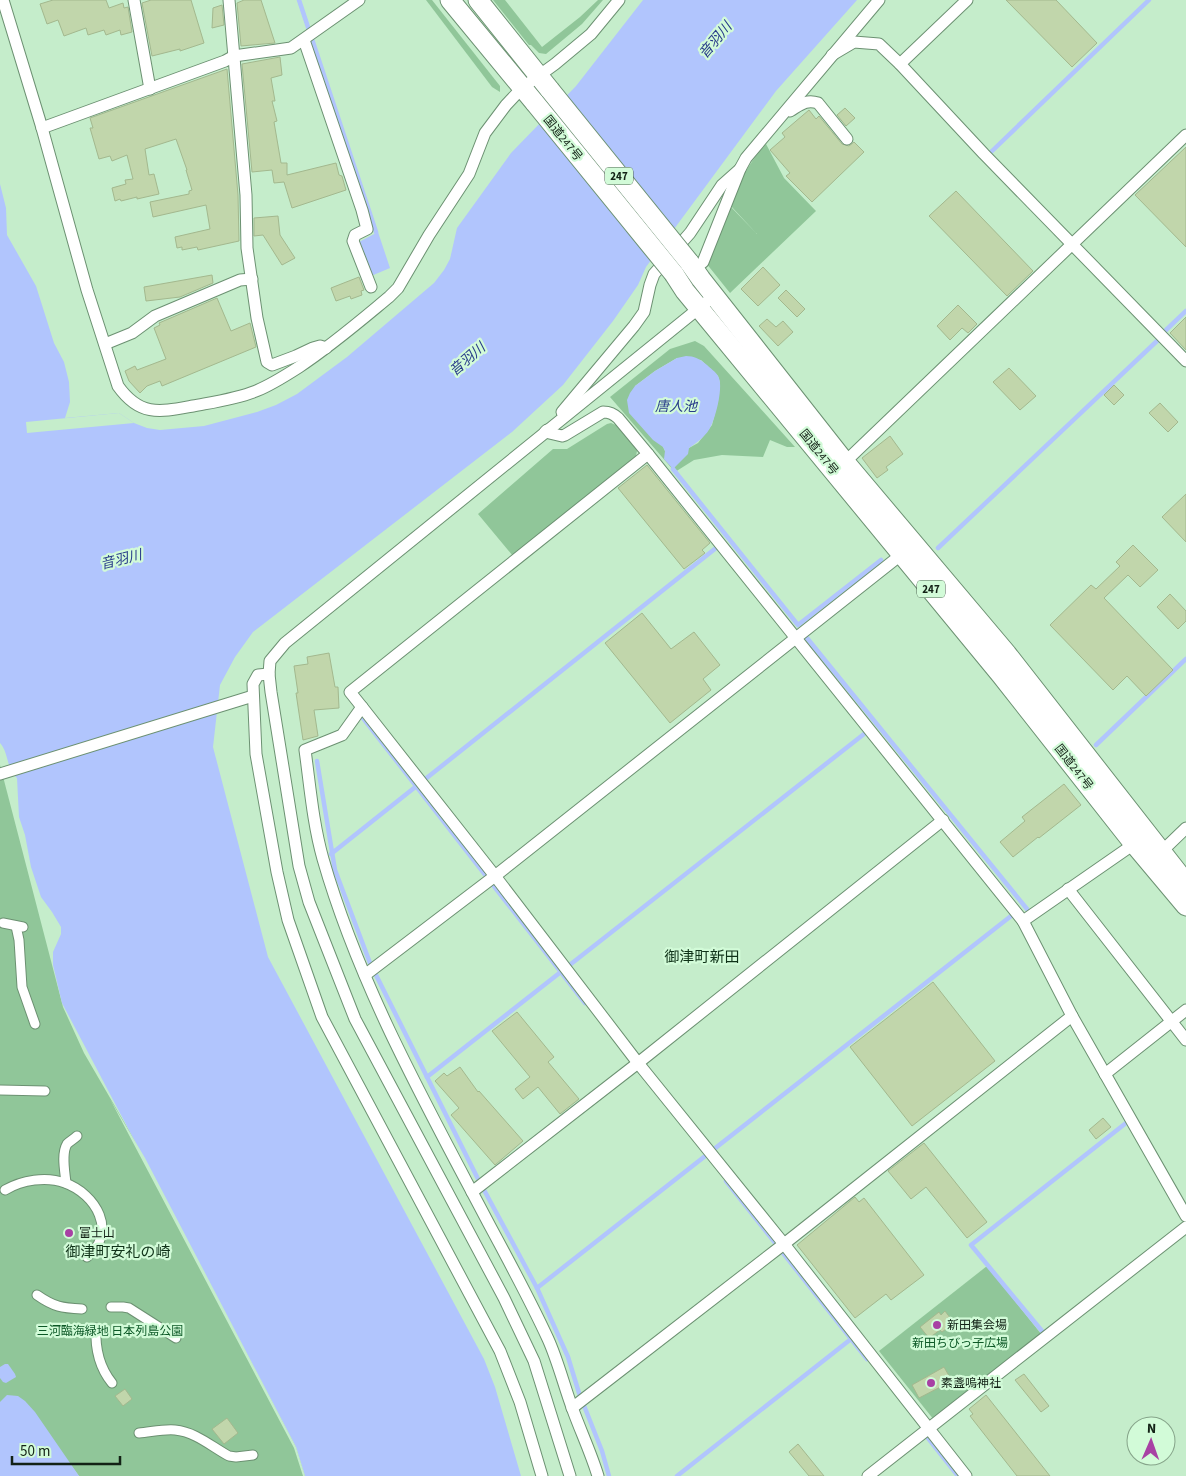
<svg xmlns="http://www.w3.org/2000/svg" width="1186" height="1476" viewBox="0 0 1186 1476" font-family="'Source Sans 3','Noto Sans JP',sans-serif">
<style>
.green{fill:#90c699;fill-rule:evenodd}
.water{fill:#b1c5fd}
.pier{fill:#c5edcb}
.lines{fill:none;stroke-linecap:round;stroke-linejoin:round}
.stream{stroke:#b1c5fd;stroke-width:4.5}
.building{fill:#c1d6ab;stroke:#a3b88e}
.pedestrian-casing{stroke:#6c9172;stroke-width:11}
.minor-casing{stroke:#6c9172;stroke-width:13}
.trunk-casing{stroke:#6c9172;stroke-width:21}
.pedestrian{stroke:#fff;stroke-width:9}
.minor{stroke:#fff;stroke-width:11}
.trunk{stroke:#fff;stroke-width:19}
.trunk-bridge-casing{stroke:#6c9172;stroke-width:21;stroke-linecap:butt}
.trunk-bridge{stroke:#fff;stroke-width:19}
.poi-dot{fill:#a841a4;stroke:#d2fbd8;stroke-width:2}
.labels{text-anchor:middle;stroke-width:4.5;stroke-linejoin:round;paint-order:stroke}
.shield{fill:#d2fbd8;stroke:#4c6350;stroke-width:1}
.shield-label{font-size:11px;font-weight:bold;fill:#132216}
.street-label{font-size:12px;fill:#132216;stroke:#d2fbd8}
.poi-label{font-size:12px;fill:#132216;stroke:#d2fbd8;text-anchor:start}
.park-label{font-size:12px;fill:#0c5826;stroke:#d2fbd8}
.water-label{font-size:14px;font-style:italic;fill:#283b8a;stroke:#d2fbd8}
.quarter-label{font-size:15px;fill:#0f3218;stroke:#d2fbd8}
</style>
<rect width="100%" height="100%" fill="#c5edcb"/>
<g class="green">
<path d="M426,0H432L500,86V92L492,87Z"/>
<path d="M493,0H505L542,47L580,17L598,0H603L582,24L546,54L539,53L531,45H529Z"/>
<path d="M766,144L784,178L816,211L730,293L706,263L730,206L757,234L730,205C739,181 749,163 766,144Z"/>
<path d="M695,341L704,346L795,447H787L770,440L763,457L722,455L694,460L675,472L610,397L670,349ZM677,358L701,360L718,376L720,383L718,401L712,425L698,443L689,448L665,451L635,386L655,371Z"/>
<path d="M611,423L618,426L636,447L637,451L636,456L513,556L478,514L553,449H567L607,424Z"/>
<path d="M0,765L63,1007L84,1053L145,1158L296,1447L305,1476H79L70,1464L2,1402H0Z"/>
<path d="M987,1266L1042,1335L934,1420L879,1351Z"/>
</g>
<g class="water">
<path d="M643,0H857L776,91L646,267L638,285L613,321L563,385L512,432L253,632L235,657L220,685L213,747L268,957L484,1359L495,1387L521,1476H305L296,1447L62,1003L53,965V952L61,934V927L52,912L41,897L31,867L25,835L19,817L17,778C6,768 9,753 0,743V184L6,208L7,235L36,286L54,343L64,362L69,382L70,402L65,418L119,413L134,423L147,428L160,430L204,426L257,412L276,405L297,394L347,357L434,283L444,270L450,259L457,228L511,153L576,86Z"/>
<path d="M378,232L390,268L371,276L359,242Z"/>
<path d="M686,356C694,356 700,359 707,365C710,368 716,372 718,376C724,385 716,416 711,426C707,435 698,442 689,448L688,454L673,469L664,459L665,451L663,447L653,440L629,413L627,400L630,393L635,386L655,371L677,358Z"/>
<path d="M5,1364H8L15,1374L16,1377L6,1383L3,1382L0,1378V1367Z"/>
<path d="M7,1395L18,1396L25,1401L35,1412L79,1476H0V1402Z"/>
</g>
<g class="pier">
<path d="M119,413L134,423L27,433L26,422Z"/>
<path d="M110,1099L145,1158L296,1447L305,1476H303L294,1448Z"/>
</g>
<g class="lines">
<g class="stream">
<path d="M299,0L376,232"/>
<path d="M991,152L1149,0"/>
<path d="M1165,331L1186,311"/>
<path d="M673,469L798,625L881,560"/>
<path d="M938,548L1158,340"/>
<path d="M807,638L1027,909"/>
<path d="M363,718L585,1003"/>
<path d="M1096,745L1186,659"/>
<path d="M317,761L335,870L370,963L477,1177L537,1288L568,1357L579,1393L602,1451L609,1476"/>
<path d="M331,854L716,548"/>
<path d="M427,1077L864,734"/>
<path d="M726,1181L867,1359"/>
<path d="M537,1288L1011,916"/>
<path d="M1042,1331L971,1245L1126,1123"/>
<path d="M928,1438L958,1476"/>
<path d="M677,1476L851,1339"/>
</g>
</g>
<g class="building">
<path d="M53,0H106L109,8L123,3L124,8L128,7L132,32L121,35L120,30L106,35L104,30L88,35L86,28L64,36L58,20L47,24L40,4Z"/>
<path d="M151,0H191L204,43L180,51V49L152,56L142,3Z"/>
<path d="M244,0H261L275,43L241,46L237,3Z"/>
<path d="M1006,0H1056L1097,43L1072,67Z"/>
<path d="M222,5L224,25L212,28L213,8Z"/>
<path d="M280,57L282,75L271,78L275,101H272L277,121L274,122L281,163H287V175L336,163L339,175L342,176L346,190L292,208L284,182L274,183L272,170L252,172L242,64Z"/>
<path d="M227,69L238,195L239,241L198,250L197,247L182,250V247L177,248L175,237L210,229L206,205L153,217L150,202L189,194V191L192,190L186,170H187L176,139L145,149L149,175L154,174L159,194L137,199V197L121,201L120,199L115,201L112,188L126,184L125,180L133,179L127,155L112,161L110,156L99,159L90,128H93L90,118Z"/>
<path d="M845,108L855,118L846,126L837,115Z"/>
<path d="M809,110L816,119L819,116L842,144L849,146L854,142L864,152L812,202L786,176L790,173L770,150L785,137L782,133Z"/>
<path d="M1186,147V247L1135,195Z"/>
<path d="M956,191L1033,271L1007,296L929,216Z"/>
<path d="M278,216L280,235L295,258L282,265L263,235L254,236V218Z"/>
<path d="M763,267L780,285L758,306L741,289Z"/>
<path d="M212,275L213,283L180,297L146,301L144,287Z"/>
<path d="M359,277L364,290L361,291L362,295L351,299L350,296L336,301L331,288Z"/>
<path d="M786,290L805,309L797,317L778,298Z"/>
<path d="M217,298L231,331L250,323L256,347L162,386L160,381L147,386L140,393L129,381L125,371L135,366L137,370L166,359L154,328L160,325L159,323Z"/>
<path d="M958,305L977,324L968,333L962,328L950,340L937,326Z"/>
<path d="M1186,317V350L1170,333Z"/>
<path d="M767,319L776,327L783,321L793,332L778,346L759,326Z"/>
<path d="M1009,368L1036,396L1020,410L993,382Z"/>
<path d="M1114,385L1124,395L1114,405L1104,395Z"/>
<path d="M1160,403L1178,422L1168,432L1149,413Z"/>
<path d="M890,436L903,454L886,467L888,470L877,478L862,458Z"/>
<path d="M647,465L710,543L702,550L705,553L684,569L618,488Z"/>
<path d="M1186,494V542L1162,517Z"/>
<path d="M1133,545L1158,570L1140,587L1128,575L1104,598L1173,670L1146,696L1127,676L1113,690L1050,625L1091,585L1096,589L1120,566L1116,562Z"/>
<path d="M1170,594L1186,611V621L1178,629L1157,607Z"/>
<path d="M642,613L671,649L694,632L720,665L703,679L711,690L670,723L605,643Z"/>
<path d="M329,653L335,687H338L339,708L314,710L318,736L303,740L296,693H298L294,666L308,664L307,657Z"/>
<path d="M1064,784L1081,805L1039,838L1038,837L1013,857L1000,842L1025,821L1022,817Z"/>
<path d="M933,982L995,1061L912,1126L850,1047Z"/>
<path d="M517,1012L554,1057L548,1062L579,1099L560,1114L538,1087L523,1099L515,1089L530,1077L492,1031Z"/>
<path d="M460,1067L478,1092L479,1091L523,1141L495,1165L451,1115L459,1108L435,1081L444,1073L447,1076Z"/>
<path d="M1103,1118L1111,1127L1096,1139L1089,1130Z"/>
<path d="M924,1143L987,1222L967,1238L926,1187L911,1199L888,1171Z"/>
<path d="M855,1197L859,1202L864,1198L924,1275L891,1300L886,1294L855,1318L797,1245Z"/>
<path d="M945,1311L954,1323L942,1332L940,1330L929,1338L920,1327L939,1312L941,1315Z"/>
<path d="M944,1367L952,1381L919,1398L912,1385Z"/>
<path d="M1024,1374L1049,1406L1041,1412L1015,1380Z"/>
<path d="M125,1389L132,1399L123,1406L115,1396Z"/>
<path d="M986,1395L1050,1476H1017L970,1416L973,1414L969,1409Z"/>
<path d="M227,1418L238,1433L224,1444L212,1429Z"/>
<path d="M798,1444L824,1476H809L789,1452Z"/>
</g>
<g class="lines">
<defs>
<g id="pedestrian">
<path d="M3,923L23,927"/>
<path d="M16,926L19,940L22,987L35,1024"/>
<path d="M0,1090L45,1091"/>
<path d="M66,1183C65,1172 61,1154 67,1144C70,1141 74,1139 77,1136"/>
<path d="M5,1190C22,1180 46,1176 65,1183C96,1194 118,1232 87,1257"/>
<path d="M37,1295C54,1307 62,1308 82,1309"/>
<path d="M111,1307H123L129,1308L176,1338"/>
<path d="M96,1328C95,1349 99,1367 112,1383"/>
<path d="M139,1433C151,1432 163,1429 175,1430C196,1432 212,1447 229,1456L236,1457L253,1455"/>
</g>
<g id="minor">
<path d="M3,0L42,128L87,290L118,386C140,417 160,412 193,406C214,402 236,399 256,391C271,385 285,376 299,367C331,346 360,321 389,297L398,288L429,235L469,174L485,133L506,105L522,88L555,64L591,34L619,0"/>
<path d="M134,0L150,89"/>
<path d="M229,0L246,195L247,248L257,318L267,362L272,365L296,356L313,348L320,346L326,348"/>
<path d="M304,40L362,210L367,229L355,235L353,241L371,287"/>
<path d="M832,55L854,42L879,44L900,64L984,154L1186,361"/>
<path d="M900,64L967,0"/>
<path d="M790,111C800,105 806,99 818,103L847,139"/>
<path d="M42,128L225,61L234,56L291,48L359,0"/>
<path d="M694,269L703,262L740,169L746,158L879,0"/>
<path d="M105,344L132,333L155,316L240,280L252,279"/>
<path d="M562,412L634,326L644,312L650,285L654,274L690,233L722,185L740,169"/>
<path d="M547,430L545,432L562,436L565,435L603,412C610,412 613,414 618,418L648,454L1023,921L1072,1016L1186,1216"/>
<path d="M845,462L1186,135"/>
<path d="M269,674L258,675L253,684L256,754L277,872L288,920L322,1017L500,1351L520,1402L542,1476"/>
<path d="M362,707L495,876L638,1063L784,1244L966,1476"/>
<path d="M0,774L253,696"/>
<path d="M1158,855L1186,828"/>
<path d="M1068,889L1186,1040"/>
<path d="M1023,921L1134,844"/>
<path d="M365,975L495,876L902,554"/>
<path d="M1105,1074L1186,1010"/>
<path d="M472,1192L638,1063L943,820"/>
<path d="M572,1408L784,1244L1072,1016"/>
<path d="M570,1476L534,1361L504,1298L355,1019L309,902L299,866L271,692L269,674L270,661L285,643L714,296"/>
<path d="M598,1476C591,1453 581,1432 573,1410C564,1386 558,1361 548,1339C530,1300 510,1263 490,1226C428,1108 360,988 323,859C313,824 310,786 305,750L342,735L362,707L350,692L648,454"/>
<path d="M868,1476L1186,1227"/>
</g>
<g id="trunk">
<path d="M450,0L535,103"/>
<path d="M478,0L550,90"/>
<path d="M689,262L701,279L845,462L1007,654L1186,883"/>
<path d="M674,274L685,291L1001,675L1134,844L1186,906"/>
</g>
</defs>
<use href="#pedestrian" class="pedestrian-casing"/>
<use href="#minor" class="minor-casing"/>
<use href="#trunk" class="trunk-casing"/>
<use href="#pedestrian" class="pedestrian"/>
<use href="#minor" class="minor"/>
<use href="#trunk" class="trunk"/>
<defs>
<g id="trunk-bridge">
<path d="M550,90L689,262"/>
<path d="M535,103L674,274"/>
</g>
</defs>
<use href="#trunk-bridge" class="trunk-bridge-casing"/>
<use href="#trunk-bridge" class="trunk-bridge"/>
</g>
<g class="poi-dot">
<circle cx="69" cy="1233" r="5"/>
<circle cx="937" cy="1325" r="5"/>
<circle cx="931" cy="1383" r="5"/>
</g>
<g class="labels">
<g class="shield">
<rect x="605" y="167.5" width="28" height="17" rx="4"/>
<rect x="917" y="580.5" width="28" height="17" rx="4"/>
</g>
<g class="shield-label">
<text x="619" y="180">247</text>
<text x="931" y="593">247</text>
</g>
<g class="street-label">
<text transform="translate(563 138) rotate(51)" y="4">国道247号</text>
<text transform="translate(819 452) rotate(51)" y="4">国道247号</text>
<text transform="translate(1074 767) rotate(52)" y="4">国道247号</text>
</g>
<g class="poi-label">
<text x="79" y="1237">富士山</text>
<text x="947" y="1329">新田集会場</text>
<text x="941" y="1387">素盞嗚神社</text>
</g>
<g class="park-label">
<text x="110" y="1335">三河臨海緑地 日本列島公園</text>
<text x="960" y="1347">新田ちびっ子広場</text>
</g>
<g class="water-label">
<text transform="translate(715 40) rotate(-50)" y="5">音羽川</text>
<text transform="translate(467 359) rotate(-41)" y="5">音羽川</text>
<text x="676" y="411">唐人池</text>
<text transform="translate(121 559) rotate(-14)" y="5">音羽川</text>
</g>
<g class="quarter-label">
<text x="702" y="962">御津町新田</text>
<text x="118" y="1257">御津町安礼の崎</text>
</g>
</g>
<g transform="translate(1151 1441) rotate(2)"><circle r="24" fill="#d2fbd8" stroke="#86a48a"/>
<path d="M0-4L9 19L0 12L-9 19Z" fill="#a841a4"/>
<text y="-8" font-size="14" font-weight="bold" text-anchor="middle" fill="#132216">N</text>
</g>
<path d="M12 1456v8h108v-8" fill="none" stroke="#132216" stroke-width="2.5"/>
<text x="20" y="1456" font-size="15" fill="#132216" stroke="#d2fbd8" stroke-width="4" paint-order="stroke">50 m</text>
</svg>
